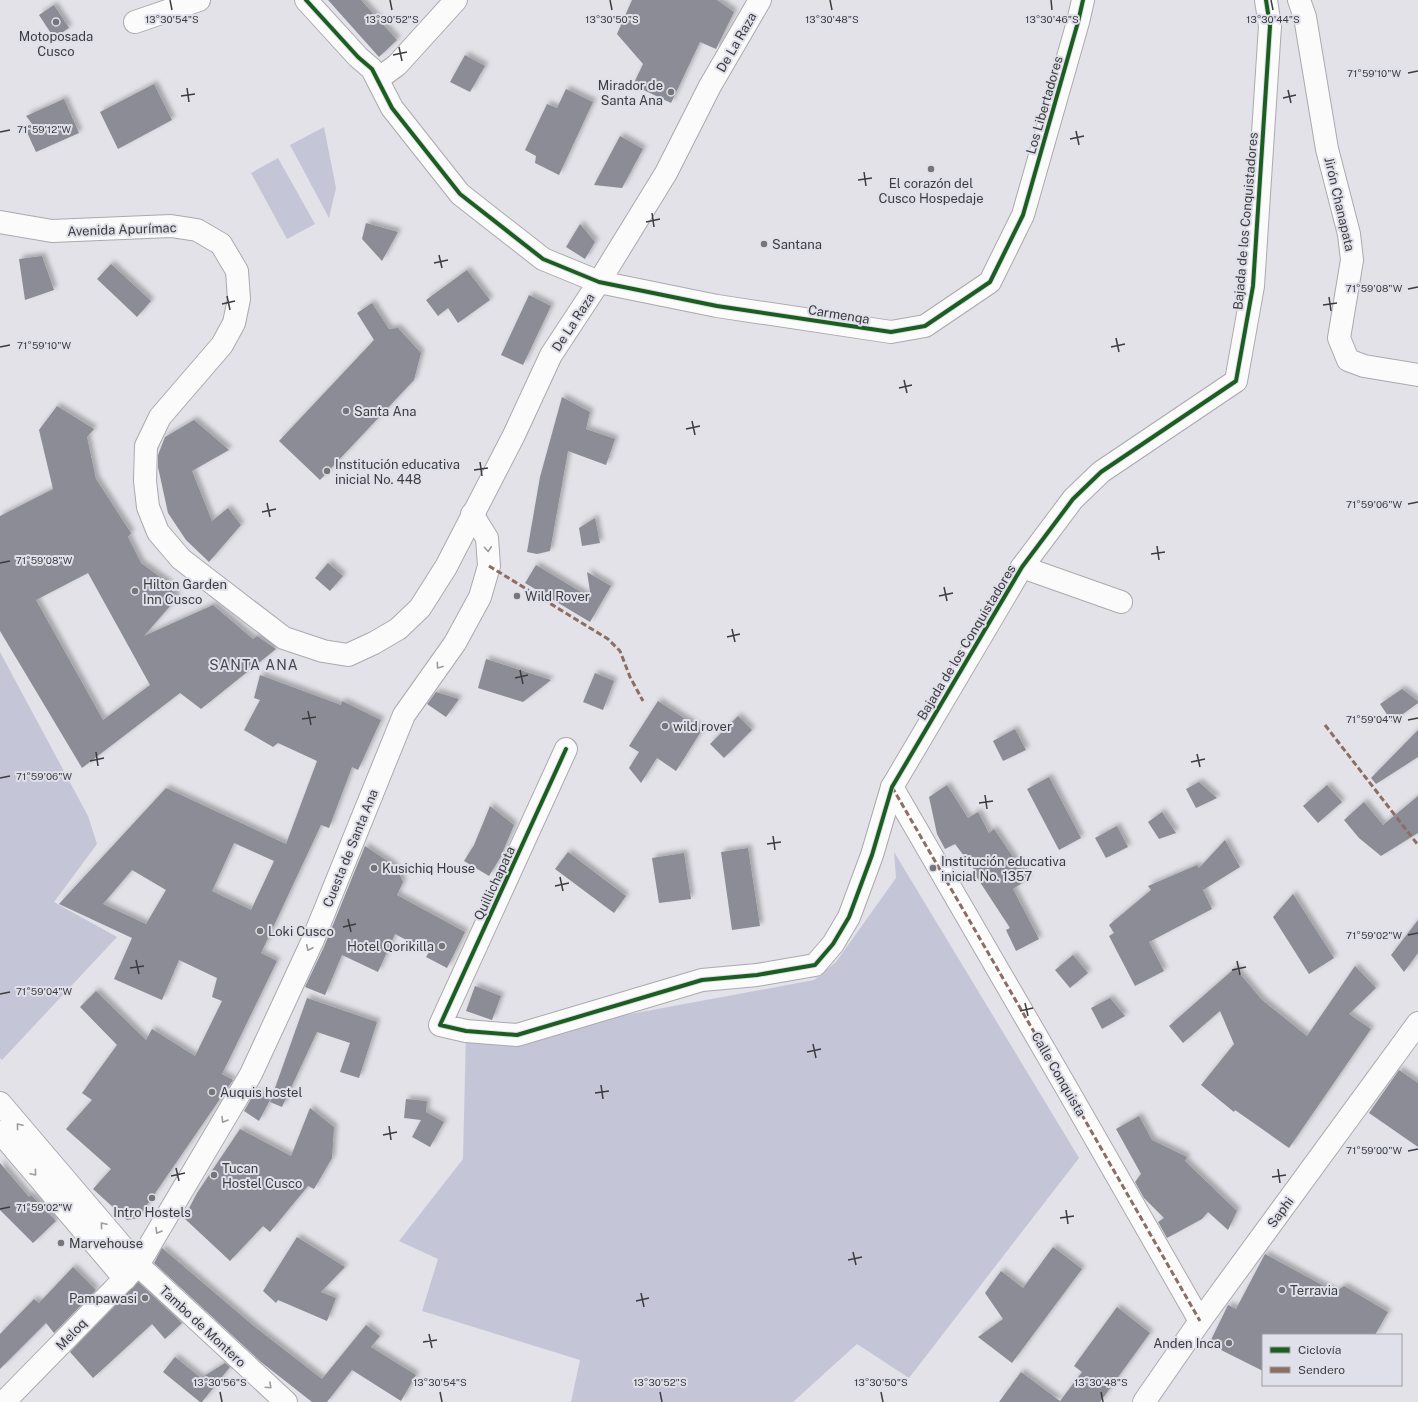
<svg xmlns="http://www.w3.org/2000/svg" width="1418" height="1402" viewBox="0 0 1418 1402" font-family="'Public Sans',sans-serif">
<style>
.green{fill:#c5c5d8}
.building{fill:#8c8c96;fill-rule:evenodd;filter:url(#shadow)}
.lines{fill:none;stroke-linecap:round;stroke-linejoin:round}
.minor-casing{stroke:#aaaaae;stroke-width:24}
.major-casing{stroke:#aaaaae;stroke-width:24}
.minor{stroke:#fbfbfc;stroke-width:22}
.major{stroke:#fbfbfc;stroke-width:22}
.quiet{stroke:#8d6e63;stroke-width:3;stroke-dasharray:6 3;stroke-linecap:butt}
.cycleway-casing{stroke:#e0e0ea;stroke-width:6}
.cycleway{stroke:#1b5e20;stroke-width:4}
.oneway{stroke:#9c9c9e}
.ticks{fill:none;stroke:#3c3c3f;stroke-width:1.5}
.poi-dot{fill:#76767a;stroke:#e0e0ea;stroke-width:1.5}
.labels{text-anchor:middle;stroke-width:4;stroke-linejoin:round;paint-order:stroke}
.poi-label{font-size:13px;fill:#3c3c3f;stroke:#e0e0ea;text-anchor:start}
.street-label{font-size:13px;fill:#3c3c3f;stroke:#e0e0ea}
.neighbourhood-label{font-size:14px;letter-spacing:1px;fill:#46464e;stroke:#e0e0ea}
.ticks-label{font-size:10px;text-anchor:middle;fill:#3c3c3f;stroke:#e0e0ea;stroke-width:4;stroke-linejoin:round;paint-order:stroke}
</style>
<defs>
<filter id="shadow"><feDropShadow dx="3.5" dy="-3.5" stdDeviation="2" flood-color="#0004"/></filter>
</defs>
<rect width="100%" height="100%" fill="#e2e2e8"/>
<g class="green">
<path d="M324,127L336,188L329,218L290,145Z"/>
<path d="M278,158L315,224L287,239L251,173Z"/>
<path d="M0,652L88,816L97,844L54,902L117,937L2,1060L0,1058Z"/>
<path d="M894,852L1079,1158L909,1378L857,1344L793,1402H571L580,1360L422,1311L438,1259L399,1241L463,1159L466,1031L517,1035L814,980L836,962L896,878Z"/>
</g>
<g class="building">
<path d="M328,0H361L397,40L379,57Z"/>
<path d="M632,0H717L734,12L716,49L700,42L671,103L633,85L643,64L617,34Z"/>
<path d="M54,5L69,28L54,38L39,15Z"/>
<path d="M465,55L485,66L470,92L450,82Z"/>
<path d="M154,84L172,120L118,149L100,112Z"/>
<path d="M566,89L593,102L559,175L535,163L536,156L525,150L547,104L557,108Z"/>
<path d="M64,99L79,133L36,152L25,128L33,125L26,116Z"/>
<path d="M620,136L643,149L622,188L594,185Z"/>
<path d="M366,223L398,232L382,261L362,239Z"/>
<path d="M580,224L595,242L585,259L566,247Z"/>
<path d="M42,256L54,290L25,300L19,259Z"/>
<path d="M111,264L151,301L137,317L97,279Z"/>
<path d="M467,270L490,300L458,323L448,308L438,316L426,300Z"/>
<path d="M529,295L551,306L523,365L501,355Z"/>
<path d="M372,303L389,329L398,328L421,353L414,380L320,480L279,441L374,340L357,313Z"/>
<path d="M562,397L590,412L586,429L615,439L606,465L568,451L550,551L537,554L527,552L540,477Z"/>
<path d="M57,406L94,429L87,437L96,479L131,533L128,537L141,563L167,582L177,598L144,636L213,605L253,639L257,636L276,649L201,709L180,693L82,768L0,631V516L53,489L39,430ZM88,573L150,685L103,720L36,600Z"/>
<path d="M194,420L229,450L192,471L212,521L228,508L241,525L209,562L186,540L168,513L158,467V455L165,437Z"/>
<path d="M595,518L600,543L582,546L579,528Z"/>
<path d="M328,563L343,576L330,591L315,578Z"/>
<path d="M536,565L591,598L587,572L611,586L590,622L525,583Z"/>
<path d="M486,659L551,680L523,702L478,688Z"/>
<path d="M595,673L614,681L603,710L583,702Z"/>
<path d="M260,675L341,705L342,701L381,720L358,770L352,767L329,828L321,825L261,953L277,961L222,1074L233,1080L138,1218L127,1220L93,1189L111,1169L66,1129L92,1100L82,1093L117,1045L80,1007L96,991L146,1040L152,1029L195,1056L222,1001L212,997L217,978L179,960L162,1000L114,979L132,938L59,904L166,788L286,844L317,761L278,743L273,747L244,730L260,700L254,698ZM234,843L274,861L251,910L212,891ZM132,870L166,890L146,924L103,904Z"/>
<path d="M1402,689L1418,701V703L1392,722L1380,704Z"/>
<path d="M436,692L459,699L446,717L427,704Z"/>
<path d="M658,701L702,730L676,771L657,758L641,783L629,768L639,752L629,746Z"/>
<path d="M738,716L752,730L724,758L710,744Z"/>
<path d="M1015,729L1026,750L1003,761L993,741Z"/>
<path d="M1418,730V757L1376,784L1371,778Z"/>
<path d="M1049,777L1081,838L1059,850L1027,789Z"/>
<path d="M1199,782L1217,798L1196,808L1186,789Z"/>
<path d="M947,785L968,818L978,812L989,833L994,829L1028,879L1013,889L1039,939L1016,951L1006,930L1010,928L974,873L976,872L955,844L945,849L937,834L929,797Z"/>
<path d="M1327,785L1342,802L1318,823L1303,806Z"/>
<path d="M1418,796V833L1381,856L1359,838L1344,820L1364,802L1383,825Z"/>
<path d="M490,806L514,825L500,858L489,876L464,861L474,845Z"/>
<path d="M1162,812L1176,833L1159,839L1148,822Z"/>
<path d="M1117,826L1128,847L1106,858L1095,838Z"/>
<path d="M1225,840L1240,867L1203,890L1212,909L1149,942L1164,971L1135,986L1109,936L1114,933L1109,925L1151,890L1148,886L1197,865L1199,868Z"/>
<path d="M365,846L392,864L399,873L403,882L397,895L465,932L447,968L426,957L429,952L395,934L378,972L342,955L325,995L305,987L324,947Z"/>
<path d="M748,848L760,926L732,930L721,852Z"/>
<path d="M568,852L626,896L614,913L555,869Z"/>
<path d="M684,853L691,899L659,903L652,858Z"/>
<path d="M1293,894L1334,958L1309,974L1273,917Z"/>
<path d="M1418,920V953L1404,972L1391,955Z"/>
<path d="M1073,955L1088,973L1070,988L1055,970Z"/>
<path d="M1355,966L1376,988L1349,1014L1371,1029L1289,1148L1235,1110L1234,1112L1201,1085L1234,1044L1220,1011L1183,1043L1169,1026L1235,968L1262,1000L1307,1036Z"/>
<path d="M475,986L501,996L492,1020L466,1011Z"/>
<path d="M307,998L377,1022L359,1078L340,1072L350,1043L317,1032L282,1107L270,1102Z"/>
<path d="M1110,998L1125,1016L1102,1029L1091,1008Z"/>
<path d="M1399,1070L1418,1083V1147L1369,1113Z"/>
<path d="M255,1092L270,1100L259,1121L244,1111Z"/>
<path d="M406,1099L427,1101L426,1112L444,1122L430,1147L412,1137L421,1120L404,1118Z"/>
<path d="M310,1108L334,1127L332,1158L314,1189L308,1186L270,1232L263,1226L230,1261L184,1218L197,1193L240,1129L291,1156Z"/>
<path d="M1139,1116L1152,1140L1187,1157L1185,1161L1237,1211L1228,1230L1208,1212L1202,1219L1167,1238L1158,1222L1164,1218L1144,1198L1135,1182L1141,1174L1116,1129Z"/>
<path d="M0,1163L29,1197L31,1195L56,1221L33,1243L0,1210Z"/>
<path d="M297,1237L345,1267L321,1292L336,1298L327,1321L278,1300L276,1303L263,1291Z"/>
<path d="M1053,1247L1082,1269L1012,1363L978,1337L1003,1319L985,1293L1001,1271L1023,1288Z"/>
<path d="M162,1248L255,1327L322,1379L366,1325L380,1336L371,1347L416,1375L401,1401L352,1370L327,1402H312L261,1362L154,1263Z"/>
<path d="M1265,1254L1335,1292L1344,1286L1388,1312L1375,1335H1263V1371L1209,1344L1228,1305L1236,1309Z"/>
<path d="M73,1267L96,1290L54,1333L46,1323L0,1369V1334L34,1299L39,1303Z"/>
<path d="M138,1282L182,1323L165,1339L152,1324L93,1378L70,1352Z"/>
<path d="M1117,1307L1150,1333L1100,1402H999L1021,1372L1060,1401L1082,1372L1074,1366Z"/>
<path d="M175,1357L201,1378L225,1363L230,1367L202,1402H200L163,1372Z"/>
</g>
<g class="lines">
<defs>
<g id="minor">
<path d="M306,0L358,57L372,69L392,108L460,194L543,259L599,282L717,306L891,332L925,326L990,282L1023,215L1078,22L1083,0"/>
<path d="M1299,0L1305,17L1327,149L1349,234L1352,260L1339,338L1348,360L1364,366L1418,375"/>
<path d="M135,22L199,0"/>
<path d="M378,79L397,65L456,0"/>
<path d="M1022,567L1121,602"/>
<path d="M566,749L440,1025L466,1031L517,1035L702,980L757,975L815,965L833,944L849,917L872,855L892,787L1022,567L1073,499L1101,472L1236,381L1253,286L1270,26L1266,0"/>
<path d="M892,787L1070,1094L1200,1321"/>
<path d="M0,1103L138,1265L286,1402"/>
<path d="M0,1132L125,1279"/>
<path d="M4,1402L138,1265L251,1074L312,942L404,715L455,643L480,597L489,566L487,538L472,514"/>
<path d="M1144,1402L1200,1321L1418,1023"/>
</g>
<path id="major" d="M0,222L52,231L171,226L197,230L221,244L237,271L239,299L234,323L222,345L160,417L146,446L145,481L148,507L158,532L181,559L284,638L323,651L348,655L374,643L398,629L420,608L446,567L514,435L551,355L599,282L666,173L710,86L760,0"/>
</defs>
<use href="#minor" class="minor-casing"/>
<use href="#major" class="major-casing"/>
<use href="#minor" class="minor"/>
<use href="#major" class="major"/>
<g class="quiet">
<path d="M489,566L608,639L620,651L630,677L643,701"/>
<path d="M1325,725L1418,845"/>
<path d="M892,787L1070,1094L1200,1321"/>
</g>
<defs>
<g id="cycleway">
<path d="M306,0L358,57L372,69L392,108L460,194L543,259L599,282L717,306L891,332L925,326L990,282L1023,215L1078,22L1083,0"/>
<path d="M566,749L440,1025L466,1031L517,1035L702,980L757,975L815,965L833,944L849,917L872,855L892,787L1022,567L1073,499L1101,472L1236,381L1253,286L1270,26L1266,0"/>
</g>
</defs>
<use href="#cycleway" class="cycleway-casing"/>
<use href="#cycleway" class="cycleway"/>
</g>
<defs><path id="oneway-chevron" d="M-2-3.5L2.5 0L-2 3.5" fill="none" stroke-width="1.6" stroke-linecap="round" stroke-linejoin="round"/></defs>
<g class="oneway">
<use href="#oneway-chevron" transform="translate(488 549) rotate(86)"/>
<use href="#oneway-chevron" transform="translate(439 666) rotate(126)"/>
<use href="#oneway-chevron" transform="translate(309 948) rotate(115)"/>
<use href="#oneway-chevron" transform="translate(224 1120) rotate(121)"/>
<use href="#oneway-chevron" transform="translate(19 1126) rotate(-130)"/>
<use href="#oneway-chevron" transform="translate(34 1173) rotate(50)"/>
<use href="#oneway-chevron" transform="translate(103 1225) rotate(-130)"/>
<use href="#oneway-chevron" transform="translate(158 1231) rotate(121)"/>
<use href="#oneway-chevron" transform="translate(269 1386) rotate(43)"/>
</g>
<path class="ticks" d="M170,0L172,10M390,0L392,10M610,0L612,10M830,0L832,10M1051,0L1052,10M1271,0L1273,10M399,47L402,61M393,55L407,52M1408,73L1418,71M187,88L189,102M1288,90L1291,103M181,96L195,94M1283,98L1296,95M1076,131L1079,145M0,132L10,130M1070,139L1084,136M864,172L866,186M858,180L872,178M652,213L654,227M646,222L660,219M439,255L442,268M434,263L448,260M1408,289L1418,287M227,296L230,310M1329,297L1331,311M222,304L235,301M1323,305L1337,303M1116,338L1119,352M0,347L10,345M1111,347L1125,344M904,380L907,393M899,388L912,385M692,421L695,435M686,429L700,426M480,462L482,476M474,470L488,468M267,503L270,517M1408,504L1418,502M262,512L276,509M1157,546L1159,560M1151,554L1165,552M0,563L10,561M944,587L947,601M939,596L953,593M732,629L735,642M727,637L740,634M520,670L523,684M515,678L528,675M308,711L311,725M302,719L316,717M1408,720L1418,718M96,752L98,766M1197,754L1200,767M90,761L104,758M1191,762L1205,759M0,778L10,776M985,795L987,809M979,803L993,801M773,836L775,850M767,844L781,842M560,877L563,891M555,886L569,883M348,919L351,932M343,927L356,924M1408,935L1418,933M136,960L139,974M1237,961L1240,975M130,968L144,966M1232,970L1246,967M0,994L10,992M1025,1003L1028,1016M1020,1011L1033,1008M813,1044L816,1058M807,1052L821,1049M601,1085L603,1099M595,1093L609,1091M389,1126L391,1140M383,1135L397,1132M1408,1151L1418,1149M176,1168L179,1181M1278,1169L1280,1183M171,1176L185,1173M1272,1177L1286,1175M0,1209L10,1207M1066,1210L1068,1224M1060,1218L1074,1216M853,1252L856,1265M848,1260L862,1257M641,1293L644,1307M636,1301L649,1298M429,1334L432,1348M423,1342L437,1340M220,1392L222,1402M440,1392L442,1402M660,1392L662,1402M881,1392L883,1402M1101,1392L1103,1402"/>
<g class="poi-dot">
<circle cx="56" cy="22" r="4"/>
<circle cx="671" cy="92" r="4"/>
<circle cx="931" cy="169" r="4"/>
<circle cx="764" cy="244" r="4"/>
<circle cx="346" cy="411" r="4"/>
<circle cx="327" cy="471" r="4"/>
<circle cx="135" cy="591" r="4"/>
<circle cx="517" cy="596" r="4"/>
<circle cx="665" cy="726" r="4"/>
<circle cx="374" cy="868" r="4"/>
<circle cx="933" cy="868" r="4"/>
<circle cx="260" cy="931" r="4"/>
<circle cx="442" cy="946" r="4"/>
<circle cx="212" cy="1092" r="4"/>
<circle cx="214" cy="1175" r="4"/>
<circle cx="152" cy="1198" r="4"/>
<circle cx="61" cy="1243" r="4"/>
<circle cx="1282" cy="1290" r="4"/>
<circle cx="145" cy="1298" r="4"/>
<circle cx="1229" cy="1343" r="4"/>
</g>
<g class="labels">
<g class="poi-label">
<text x="56" y="41" text-anchor="middle">Motoposada<tspan x="56" dy="15">Cusco</tspan></text>
<text x="663" y="90" text-anchor="end">Mirador de<tspan x="663" dy="15">Santa Ana</tspan></text>
<text x="931" y="188" text-anchor="middle">El corazón del<tspan x="931" dy="15">Cusco Hospedaje</tspan></text>
<text x="772" y="249">Santana</text>
<text x="354" y="416">Santa Ana</text>
<text x="335" y="469">Institución educativa<tspan x="335" dy="15">inicial No. 448</tspan></text>
<text x="143" y="589">Hilton Garden<tspan x="143" dy="15">Inn Cusco</tspan></text>
<text x="525" y="601">Wild Rover</text>
<text x="673" y="731">wild rover</text>
<text x="941" y="866">Institución educativa<tspan x="941" dy="15">inicial No. 1357</tspan></text>
<text x="382" y="873">Kusichiq House</text>
<text x="268" y="936">Loki Cusco</text>
<text x="434" y="951" text-anchor="end">Hotel Qorikilla</text>
<text x="220" y="1097">Auquis hostel</text>
<text x="222" y="1173">Tucan<tspan x="222" dy="15">Hostel Cusco</tspan></text>
<text x="152" y="1217" text-anchor="middle">Intro Hostels</text>
<text x="69" y="1248">Marvehouse</text>
<text x="1290" y="1295">Terravia</text>
<text x="137" y="1303" text-anchor="end">Pampawasi</text>
<text x="1221" y="1348" text-anchor="end">Anden Inca</text>
</g>
<g class="street-label">
<text transform="translate(736 42) rotate(-60)" y="5">De La Raza</text>
<text transform="translate(1044 105) rotate(-74)" y="5">Los Libertadores</text>
<text transform="translate(1340 204) rotate(77)" y="5">Jirón Chanapata</text>
<text transform="translate(1245 221) rotate(-85)" y="5">Bajada de los Conquistadores</text>
<text transform="translate(122 229) rotate(-2)" y="5">Avenida Apurímac</text>
<text transform="translate(839 314) rotate(9)" y="5">Carmenqa</text>
<text transform="translate(573 322) rotate(-57)" y="5">De La Raza</text>
<text transform="translate(966 642) rotate(-59)" y="5">Bajada de los Conquistadores</text>
<text transform="translate(350 848) rotate(-68)" y="5">Cuesta de Santa Ana</text>
<text transform="translate(494 883) rotate(-65)" y="5">Quillichapata</text>
<text transform="translate(1059 1074) rotate(60)" y="5">Calle Conquista</text>
<text transform="translate(1280 1212) rotate(-54)" y="5">Saphi</text>
<text transform="translate(203 1326) rotate(43)" y="5">Tambo de Montero</text>
<text transform="translate(71 1334) rotate(-46)" y="5">Meloq</text>
</g>
<g class="neighbourhood-label">
<text x="254" y="670">SANTA ANA</text>
</g>
</g>
<g class="ticks-label">
<text x="172" y="23">13°30'54"S</text>
<text x="392" y="23">13°30'52"S</text>
<text x="612" y="23">13°30'50"S</text>
<text x="832" y="23">13°30'48"S</text>
<text x="1052" y="23">13°30'46"S</text>
<text x="1273" y="23">13°30'44"S</text>
<text x="1374" y="77">71°59'10"W</text>
<text x="44" y="133">71°59'12"W</text>
<text x="1374" y="292">71°59'08"W</text>
<text x="44" y="349">71°59'10"W</text>
<text x="1374" y="508">71°59'06"W</text>
<text x="44" y="564">71°59'08"W</text>
<text x="1374" y="723">71°59'04"W</text>
<text x="44" y="780">71°59'06"W</text>
<text x="1374" y="939">71°59'02"W</text>
<text x="44" y="995">71°59'04"W</text>
<text x="1374" y="1154">71°59'00"W</text>
<text x="44" y="1211">71°59'02"W</text>
<text x="220" y="1386">13°30'56"S</text>
<text x="440" y="1386">13°30'54"S</text>
<text x="660" y="1386">13°30'52"S</text>
<text x="881" y="1386">13°30'50"S</text>
<text x="1101" y="1386">13°30'48"S</text>
</g>
<rect x="1262" y="1334" width="140" height="52" fill="#e0e0ea" stroke="#9e9ea6"/>
<rect x="1270" y="1347" width="20" height="6" fill="#1b5e20" stroke="#9e9ea6"/>
<text x="1298" y="1354" font-size="12" fill="#3c3c3f">Ciclovía</text>
<rect x="1270" y="1367" width="20" height="6" fill="#8d6e63" stroke="#9e9ea6"/>
<text x="1298" y="1374" font-size="12" fill="#3c3c3f">Sendero</text>
</svg>
